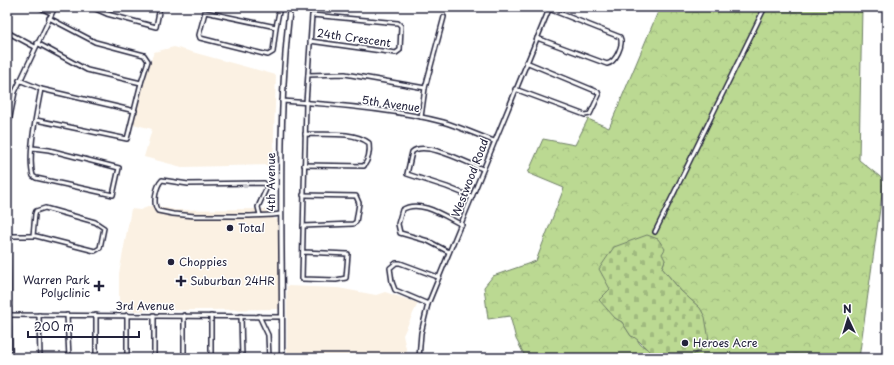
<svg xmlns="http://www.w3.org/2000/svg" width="894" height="365" viewBox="0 0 894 365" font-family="'Playpen Sans',sans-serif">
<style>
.built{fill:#fbf1e3}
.forest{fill:url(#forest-crowns);stroke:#6e7e66}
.cemetery{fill:url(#cemetery-stones);stroke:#6e7e66}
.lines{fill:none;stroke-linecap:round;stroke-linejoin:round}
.minor-casing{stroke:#22223b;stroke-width:6}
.tertiary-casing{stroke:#22223b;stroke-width:7}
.minor{stroke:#fff;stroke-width:3}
.tertiary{stroke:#fff;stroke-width:4}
.poi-dot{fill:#22223b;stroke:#fff;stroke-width:1.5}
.labels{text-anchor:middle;stroke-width:3;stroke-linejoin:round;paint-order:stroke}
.street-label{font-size:11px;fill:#22223b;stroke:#fff}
.poi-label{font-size:11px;fill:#22223b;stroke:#fff;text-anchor:start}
</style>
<defs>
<pattern id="forest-crowns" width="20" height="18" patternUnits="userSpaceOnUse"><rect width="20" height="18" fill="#bbd992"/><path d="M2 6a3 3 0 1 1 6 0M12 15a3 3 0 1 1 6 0" fill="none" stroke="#a0ba7f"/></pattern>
<pattern id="cemetery-stones" width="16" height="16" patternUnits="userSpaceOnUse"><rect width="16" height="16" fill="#bbd992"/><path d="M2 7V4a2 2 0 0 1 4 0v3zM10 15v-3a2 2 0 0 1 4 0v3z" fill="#a0ba7f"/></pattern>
</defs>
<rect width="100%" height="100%" fill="#fff"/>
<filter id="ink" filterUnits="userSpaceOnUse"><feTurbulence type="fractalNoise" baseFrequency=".025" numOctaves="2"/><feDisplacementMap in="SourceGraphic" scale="8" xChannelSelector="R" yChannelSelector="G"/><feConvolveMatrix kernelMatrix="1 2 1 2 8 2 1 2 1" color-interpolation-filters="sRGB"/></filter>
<g filter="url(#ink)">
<g class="built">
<path d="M174,47L276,75L273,165L182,167L144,157L152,129L133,124L145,75L154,52Z"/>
<path d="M153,205L175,210L268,209L274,219H279L280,309L119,311V274L131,209L140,210Z"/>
<path d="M287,286L338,288L376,295L385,292L418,303L403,335L408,358H287Z"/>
</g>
<path class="forest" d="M660,7H862L859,160L884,180L859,358H690L701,349L700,308L681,291L662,268L665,260L610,290L615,318L622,322L631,336H635L640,344L660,358H526L516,339L510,316L488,319L484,287L493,276L536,261L564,188L528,173L543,139L575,145L588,119L609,128Z"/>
<path class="cemetery" d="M647,235L658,239L665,249L662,254L665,260L662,268L681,291L700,308L705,317L709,340L690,358C681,358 666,361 658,357C648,353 638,337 631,336L622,322L615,318L599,300L610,289L599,269L614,247Z"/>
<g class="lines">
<defs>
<g id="minor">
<path d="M39,7L51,13"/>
<path d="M91,7L107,14L156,27L160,7"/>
<path d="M622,7L627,9L633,7"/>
<path d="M276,27L273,52L268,55L200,38L199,35L205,12L276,27L280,7"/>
<path d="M7,32L35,47"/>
<path d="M537,38L607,64C616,62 624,44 620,37L549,9"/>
<path d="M37,43L87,70L141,83"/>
<path d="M308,75L345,74L425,88L444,17"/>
<path d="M19,80L41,89L135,111"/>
<path d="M515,89L585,115L590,114L599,95L598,92L526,62"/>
<path d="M282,101C333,104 394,109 443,122C460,127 477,135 494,141"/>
<path d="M421,117L425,88"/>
<path d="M36,120L127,139L141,83L148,61L144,55L95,42L49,18"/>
<path d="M33,148L49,150L119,168L113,195L36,178L33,176C27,155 37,111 41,89"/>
<path d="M7,157L9,122L15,92L55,7"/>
<path d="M304,165L364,166C369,159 370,151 369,143C353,131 324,135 305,134"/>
<path d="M472,197L447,187L407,174L412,152C425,140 467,163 483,169"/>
<path d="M7,202L10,358"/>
<path d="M260,215L258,207L267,187L264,183L188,184L162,180C156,186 152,204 158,211L173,214L195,216H249C259,215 270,216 280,214"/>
<path d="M303,226L353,224L356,222L359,203L356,196L303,195"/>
<path d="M655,232L765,7"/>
<path d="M8,236H36L95,251L100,248L104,228L95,222L45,208L36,211L35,214L33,236"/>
<path d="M303,252L348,254L346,278L336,280L302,279L306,103L312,15L398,23L401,26L400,50L396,53L310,41"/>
<path d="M449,252L428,241L400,233L398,224L402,210C419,198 446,217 462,225"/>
<path d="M428,304L395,290L392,282L390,268L396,263H400L438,277"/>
<path d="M7,315L282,317"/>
<path d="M39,315L40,358"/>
<path d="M67,315L69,358"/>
<path d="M154,315V358"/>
<path d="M184,315V358"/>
<path d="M211,316V358"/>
<path d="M241,316L242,358"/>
<path d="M259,316L268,335L269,358"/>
<path d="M96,358V315"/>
<path d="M127,358V315"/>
<path d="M419,358L421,333L428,304L550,7"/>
</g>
<path id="tertiary" d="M282,358C283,241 276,124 290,7"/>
</defs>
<use href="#minor" class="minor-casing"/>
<use href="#tertiary" class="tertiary-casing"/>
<use href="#minor" class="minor"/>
<use href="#tertiary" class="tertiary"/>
</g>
</g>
<g class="poi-dot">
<circle cx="230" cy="228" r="4"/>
<circle cx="171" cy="262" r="4"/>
<path d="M179 275h4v4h4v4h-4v4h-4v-4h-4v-4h4z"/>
<path d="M97 280h4v4h4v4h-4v4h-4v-4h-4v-4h4z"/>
<circle cx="685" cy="343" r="4"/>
</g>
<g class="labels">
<g class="street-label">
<text transform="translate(354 38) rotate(8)" y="4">24th Crescent</text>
<text transform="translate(391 104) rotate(8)" y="4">5th Avenue</text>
<text transform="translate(470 178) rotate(-69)" y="4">Westwood Road</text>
<text transform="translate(271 182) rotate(-90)" y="4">4th Avenue</text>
<text x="145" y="310">3rd Avenue</text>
</g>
<g class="poi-label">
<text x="238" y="232">Total</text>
<text x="179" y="266">Choppies</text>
<text x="90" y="284" text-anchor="end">Warren Park<tspan x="90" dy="13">Polyclinic</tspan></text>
<text x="190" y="285">Suburban 24HR</text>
<text x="693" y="347">Heroes Acre</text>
</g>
</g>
<rect width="894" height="365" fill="none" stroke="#fff" stroke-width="24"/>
<rect x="12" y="12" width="870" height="341" fill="none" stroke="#22223b" stroke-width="1.5" filter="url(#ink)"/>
<g transform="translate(848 319) rotate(356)" stroke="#ffffff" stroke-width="3" paint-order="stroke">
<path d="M0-3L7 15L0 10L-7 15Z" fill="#22223b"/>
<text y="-6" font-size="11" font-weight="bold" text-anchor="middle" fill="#22223b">N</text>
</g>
<path d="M28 331v6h111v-6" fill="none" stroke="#22223b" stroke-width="2"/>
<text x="34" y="331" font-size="12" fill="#22223b" stroke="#ffffff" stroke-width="3" paint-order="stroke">200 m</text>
</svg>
